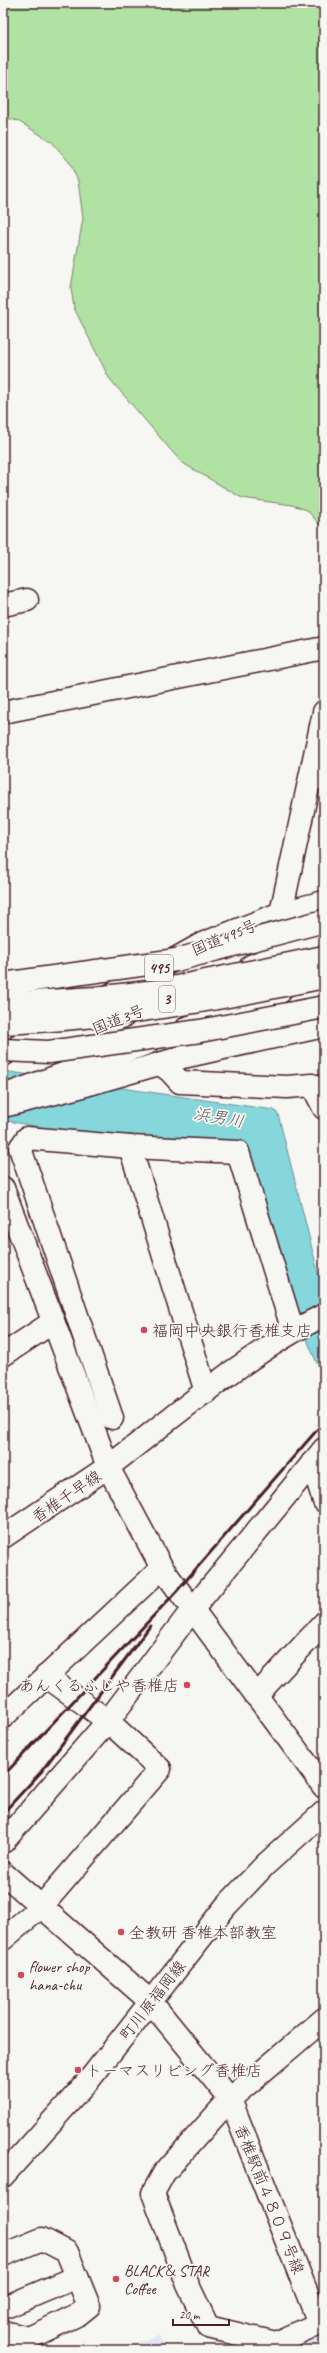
<svg xmlns="http://www.w3.org/2000/svg" width="327" height="2353" viewBox="0 0 327 2353" font-family="Caveat,'Klee One',sans-serif">
<style>
.built{fill:#e2e6f2}
.green{fill:#afe2a3;stroke:#7c8067}
.water{fill:#85d7db;stroke:#6d8d95}
.lines{fill:none;stroke-linecap:round;stroke-linejoin:round}
.minor-casing{stroke:#4a1f2b;stroke-width:25}
.tertiary-casing{stroke:#4a1f2b;stroke-width:25}
.secondary-casing{stroke:#4a1f2b;stroke-width:25}
.trunk-casing{stroke:#4a1f2b;stroke-width:25}
.minor{stroke:#f6f6f2;stroke-width:22}
.tertiary{stroke:#f6f6f2;stroke-width:22}
.secondary{stroke:#f6f6f2;stroke-width:22}
.trunk{stroke:#f6f6f2;stroke-width:22}
.rail{stroke:#4a1f2b;stroke-width:3}
.motorway-bridge-casing{stroke:#4a1f2b;stroke-width:25;stroke-linecap:butt}
.motorway-bridge{stroke:#f6f6f2;stroke-width:22}
.poi-dot{fill:#d1495b;stroke:#f6f6f2;stroke-width:1.5}
.labels{text-anchor:middle;stroke-width:3.5;stroke-linejoin:round;paint-order:stroke}
.shield{fill:#f6f6f2;stroke:#7e6067;stroke-width:1}
.shield-label{font-size:15px;font-weight:bold;fill:#4a1f2b}
.street-label{font-size:16px;fill:#4a1f2b;stroke:#f6f6f2}
.poi-label{font-size:16px;fill:#4a1f2b;stroke:#f6f6f2;text-anchor:start}
.water-label{font-size:17px;font-style:italic;fill:#5c5660;stroke:#f6f6f2}
</style>
<rect width="100%" height="100%" fill="#f6f6f2"/>
<filter id="ink" filterUnits="userSpaceOnUse"><feTurbulence type="fractalNoise" baseFrequency=".025" numOctaves="2"/><feDisplacementMap in="SourceGraphic" scale="8" xChannelSelector="R" yChannelSelector="G"/><feConvolveMatrix kernelMatrix="1 2 1 2 8 2 1 2 1" color-interpolation-filters="sRGB"/></filter>
<g filter="url(#ink)">
<g class="built">
<path d="M324,2321V2350H252Z"/>
<path d="M159,2335L165,2350H118Z"/>
</g>
<path class="green" d="M3,3H324V530L307,510L292,505L242,498L181,462L109,378L74,308L71,288L83,218L78,181L70,163L52,142L18,121L3,117Z"/>
<path class="water" d="M3,1071L274,1110L278,1114L324,1296V1378C289,1306 269,1228 246,1151L86,1136L3,1120Z"/>
<g class="lines">
<defs>
<g id="minor">
<path d="M3,605L27,600"/>
<path d="M3,712L324,648"/>
<path d="M310,780L324,777"/>
<path d="M160,1064L170,1071L180,1082L287,1087L312,1085L324,1108"/>
<path d="M3,1106L79,1087L183,1057L324,1026"/>
<path d="M130,1147L206,1392"/>
<path d="M3,1355L53,1322"/>
<path d="M112,1418L20,1148L27,1138L130,1147L238,1152L293,1331"/>
<path d="M312,1463L324,1501"/>
<path d="M108,1467C176,1415 248,1353 324,1315"/>
<path d="M256,1696L324,1623"/>
<path d="M3,1717L162,1568"/>
<path d="M3,1842L108,1721L192,1610L324,1449"/>
<path d="M3,1873L151,2002L230,2099L164,2173L153,2193L188,2285L208,2327L276,2343L324,2321"/>
<path d="M3,1939L42,1906L160,1769L108,1721L46,1676"/>
<path d="M3,2255L42,2239L67,2252L89,2306L79,2314L29,2338L3,2332"/>
<path d="M3,2308L77,2277"/>
<path d="M319,2323L230,2099L324,2019"/>
</g>
<g id="tertiary">
<path d="M281,913L324,712"/>
<path d="M3,1188L108,1467L162,1568L324,1787"/>
<path d="M3,1537L108,1467"/>
</g>
<path id="secondary" d="M3,2176L89,2080L226,1906L265,1865L324,1812"/>
<g id="trunk">
<path d="M251,966L288,951L324,943"/>
<path d="M107,997L202,944L281,913L324,902"/>
<path d="M187,1028L280,992"/>
<path d="M41,1049L124,1016"/>
<path d="M3,1055L70,1017"/>
<path d="M3,1096L148,1043"/>
</g>
</defs>
<use href="#minor" class="minor-casing"/>
<use href="#tertiary" class="tertiary-casing"/>
<use href="#secondary" class="secondary-casing"/>
<use href="#trunk" class="trunk-casing"/>
<use href="#minor" class="minor"/>
<use href="#tertiary" class="tertiary"/>
<use href="#secondary" class="secondary"/>
<use href="#trunk" class="trunk"/>
<g class="rail">
<path d="M3,1776L175,1593L324,1422"/>
<path d="M3,1813L41,1772L150,1626"/>
</g>
<defs>
<g id="motorway-bridge">
<path d="M3,984L176,960L324,921"/>
<path d="M3,1004L95,998L157,991L324,957"/>
<path d="M3,1023C112,1019 218,999 324,977"/>
<path d="M3,1050L49,1052L200,1031L324,1007"/>
</g>
</defs>
<use href="#motorway-bridge" class="motorway-bridge-casing"/>
<use href="#motorway-bridge" class="motorway-bridge"/>
</g>
</g>
<g class="poi-dot">
<circle cx="144" cy="1330" r="4"/>
<circle cx="187" cy="1685" r="4"/>
<circle cx="121" cy="1932" r="4"/>
<circle cx="21" cy="1975" r="4"/>
<circle cx="78" cy="2070" r="4"/>
<circle cx="116" cy="2279" r="4"/>
</g>
<g class="labels">
<g class="shield">
<rect x="145" y="955" width="28" height="26" rx="3"/>
<rect x="159" y="986" width="16" height="26" rx="3"/>
</g>
<g class="shield-label">
<text x="159" y="973">495</text>
<text x="167" y="1004">3</text>
</g>
<g class="street-label">
<text transform="translate(224 937) rotate(-23)" y="6">国道495号</text>
<text transform="translate(118 1019) rotate(-22)" y="6">国道3号</text>
<text transform="translate(66 1496) rotate(-34)" y="6">香椎千早線</text>
<text transform="translate(152 2000) rotate(-52)" y="6">町川原福岡線</text>
<text transform="translate(270 2199) rotate(68)" y="6">香椎駅前４８０９号線</text>
</g>
<g class="poi-label">
<text x="152" y="1336">福岡中央銀行香椎支店</text>
<text x="179" y="1691" text-anchor="end">あんくるふじや香椎店</text>
<text x="129" y="1938">全教研 香椎本部教室</text>
<text x="29" y="1972">flower shop<tspan x="29" dy="18">hana-chu</tspan></text>
<text x="86" y="2076">トーマスリビング香椎店</text>
<text x="124" y="2276">BLACK＆STAR<tspan x="124" dy="18">Coffee</tspan></text>
</g>
<g class="water-label">
<text transform="translate(219 1117) rotate(10)" y="6">浜男川</text>
</g>
</g>
<rect width="327" height="2353" fill="none" stroke="#f6f6f2" stroke-width="16"/>
<rect x="8" y="8" width="311" height="2337" fill="none" stroke="#4a1f2b" stroke-width="1.5" filter="url(#ink)"/>
<path d="M173 2319v6h56v-6" fill="none" stroke="#4a1f2b" stroke-width="2"/>
<text x="179" y="2319" font-size="12" fill="#4a1f2b" stroke="#f6f6f2" stroke-width="3" paint-order="stroke">20 m</text>
</svg>
